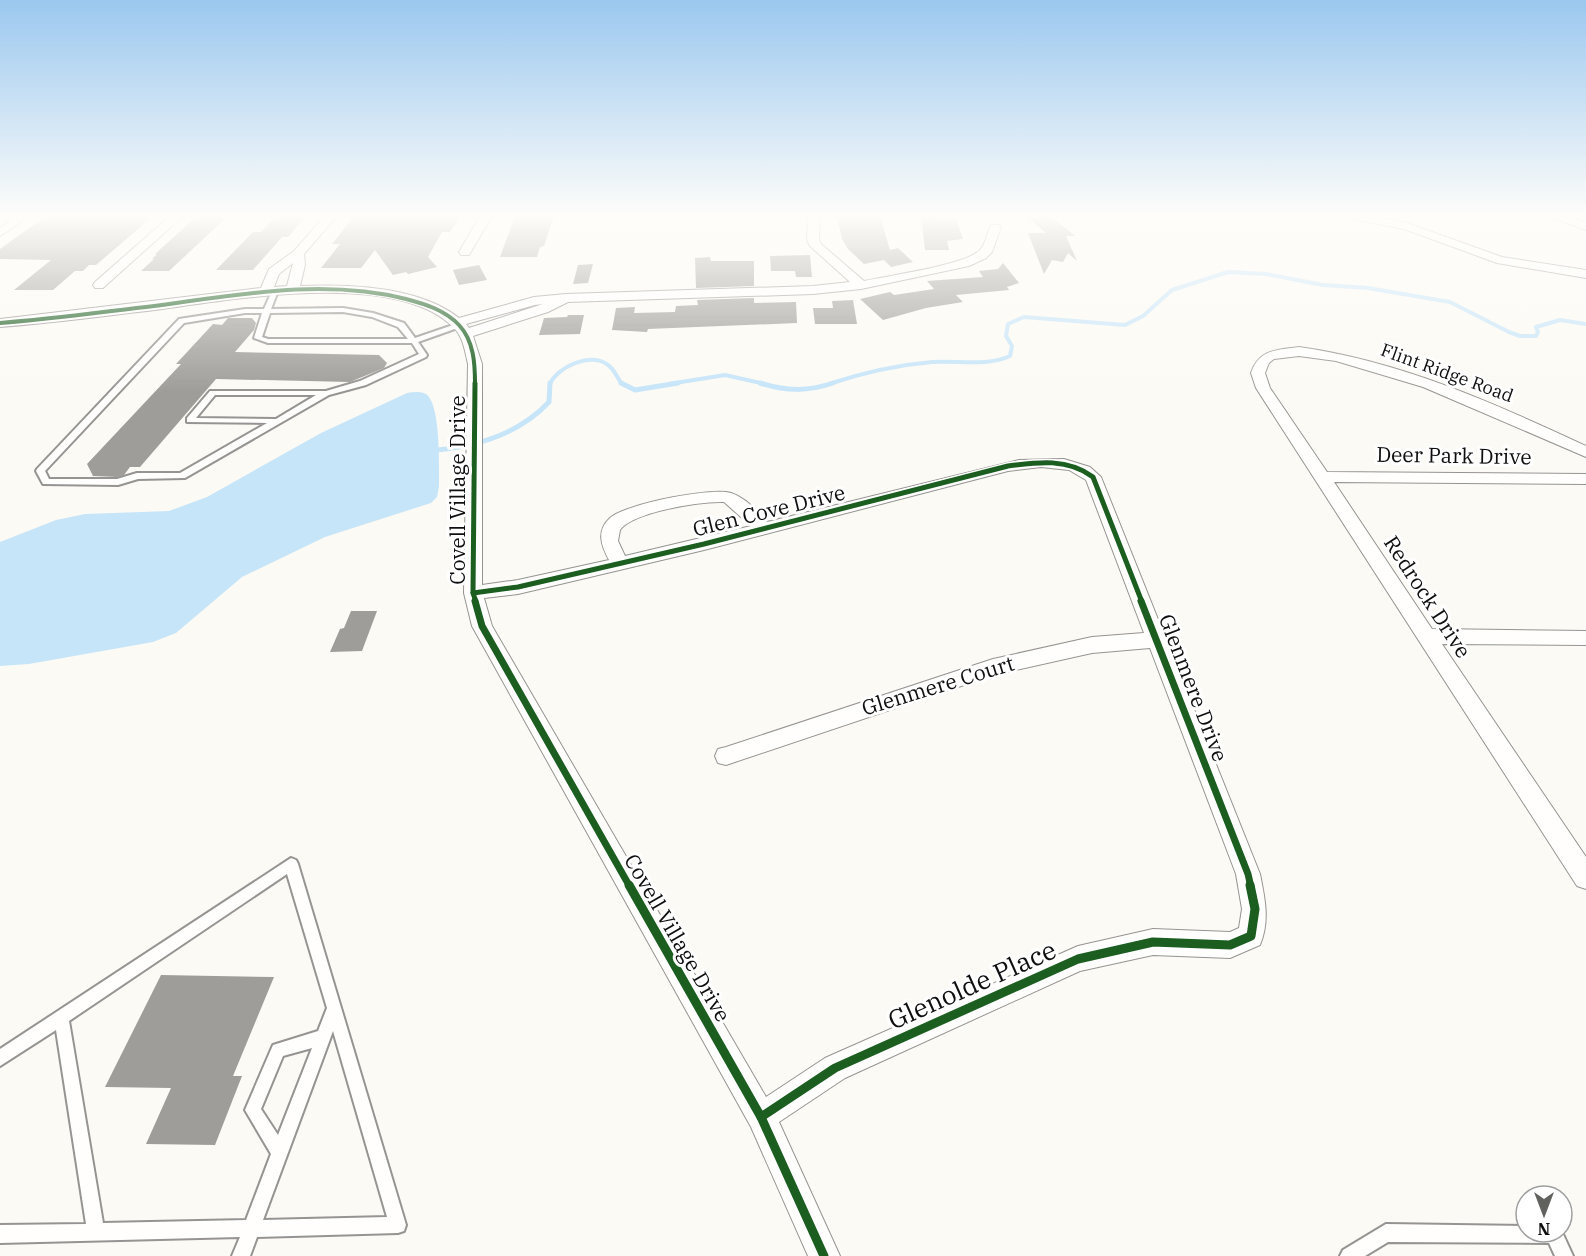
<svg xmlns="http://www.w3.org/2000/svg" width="1586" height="1256" viewBox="0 0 1586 1256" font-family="'IBM Plex Serif',serif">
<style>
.water{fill:#c7e5f9}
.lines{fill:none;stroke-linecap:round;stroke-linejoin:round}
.stream-far1{stroke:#c7e5f9;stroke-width:4}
.stream{stroke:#c7e5f9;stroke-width:5}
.building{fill:#9f9d99}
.service-casing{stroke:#959492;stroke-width:4}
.minor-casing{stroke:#959492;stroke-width:2}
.service{fill:#fffefd;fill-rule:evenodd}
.minor{fill:#fffefd;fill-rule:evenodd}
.cycleway-far3-casing{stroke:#fff;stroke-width:6}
.cycleway-far2-casing{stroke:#fff;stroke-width:8}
.cycleway-far1-casing{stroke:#fff;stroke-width:10}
.cycleway-casing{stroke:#fff;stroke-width:13}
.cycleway-far3{stroke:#1b5e20;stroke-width:4}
.cycleway-far2{stroke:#1b5e20;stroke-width:5}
.cycleway-far1{stroke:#1b5e20;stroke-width:7}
.cycleway{stroke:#1b5e20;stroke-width:9}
.labels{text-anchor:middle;stroke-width:6;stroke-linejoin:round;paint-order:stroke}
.far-street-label{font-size:18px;fill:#0e0e0e;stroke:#fff}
.street-label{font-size:21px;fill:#0e0e0e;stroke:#fff}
.near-street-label{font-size:26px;fill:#0e0e0e;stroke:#fff}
</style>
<rect width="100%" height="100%" fill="#fcfaf4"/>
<path class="water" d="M407,393C413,392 420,391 426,394C441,404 439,468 439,486L437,497L431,503L325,537L242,577L176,633L153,642L29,664L0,666V542L56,520L85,514L169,511L207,497L321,433Z"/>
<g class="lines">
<g class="stream-far1">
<path d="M550,384C557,367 592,351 608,365C615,370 617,378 622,384"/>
<path d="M669,384L725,375L765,384"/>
<path d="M829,384C862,373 897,365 932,362C958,360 986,367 1010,356L1012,346L1006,336L1008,324L1024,317L1125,325L1143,316L1172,290L1228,272L1266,274L1323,285L1368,288L1450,302L1509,332L1520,336H1536L1538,332L1536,327L1560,320L1586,324"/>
</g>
<g class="stream">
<path d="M621,383L635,390L678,383"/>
<path d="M760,383C786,391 807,392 833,383"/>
<path d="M437,450C479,446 520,433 549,402L550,383"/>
</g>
</g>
<g class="building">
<path d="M46,216H148L145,218H151L96,265H89L83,271H75L53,290H14L51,260L0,259V249Z"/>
<path d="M197,216H228L169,271H141L154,259H152L157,254H155Z"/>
<path d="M276,216H306L288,237H282L253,270H216L253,232H261Z"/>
<path d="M354,216H460L450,232H442L428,257L437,267L408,274L406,272L393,275L375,250L361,268H321L340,244H332Z"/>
<path d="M515,216H554L544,246L540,247L537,257H500Z"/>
<path d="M837,216H880L890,250L898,248L913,262L891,267L884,260L864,264L848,249L842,239Z"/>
<path d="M921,216L956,219L963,239L947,241L949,250H925Z"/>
<path d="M1026,216H1051L1075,236H1066L1077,261L1068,253L1063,262L1052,260L1044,274L1028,233H1046Z"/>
<path d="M810,255L812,277H796L795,271H771L770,256Z"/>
<path d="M710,257L711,261H754V286L696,288L695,258Z"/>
<path d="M1003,263L1019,283L1007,287L1009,290L956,295L963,302L926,308L883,320L860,299L890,292L894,295L934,289L927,281L983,277L979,271L998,269Z"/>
<path d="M593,264L588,283L573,284L578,265Z"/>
<path d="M479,265L487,280L459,285L453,270Z"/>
<path d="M754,298V303L796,302L797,323L648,329L647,332L612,330L616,308L635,307L634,313L675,312L676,306L698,305L697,300Z"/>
<path d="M853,300L857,324H815L813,308H833L832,301Z"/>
<path d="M568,315H584L580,334L539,335L544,318L567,317Z"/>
<path d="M228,318H252L256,323L254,330L235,352L379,355L387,363L384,368L350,382L216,379L140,467H130L124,475L117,477L93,476L87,464L181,364H176L213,324L222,325Z"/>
<path d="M351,611H377L362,651L330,652L340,629L344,628Z"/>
<path d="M161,975L274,977L233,1076H242L215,1145L146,1144L171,1088L105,1087Z"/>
</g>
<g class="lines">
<defs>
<g id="service">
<path d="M275,289L278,291L271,309L343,308L373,313L404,323L415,338L456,324L463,326L418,342L427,355L426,357L366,385L329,395L185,478L138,479L118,485L43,484L36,471L37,469L179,319L245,309H264L272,291ZM343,312L372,317L398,327L408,339H268L262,337L270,313ZM245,313H262L254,338L268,343H412L419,354L360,381L326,391H210L187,418V422L267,423L180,473H137L117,479H49L45,471L184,323ZM215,395H316L276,419L196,418Z"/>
<path d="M291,858L296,860L298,864L406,1225L404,1231L398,1233L257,1237L250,1256H232L240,1237L0,1243V1225L86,1224L56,1030L0,1066V1049ZM287,874L327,1008L318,1031L273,1045L245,1110L271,1154L246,1220L103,1223L69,1021ZM333,1031L387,1217L263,1220ZM312,1048L278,1135L261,1109L283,1056Z"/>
<path d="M1386,1224L1526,1226V1232H1562L1573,1256H1555L1549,1243L1388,1242L1365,1256H1340L1343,1250Z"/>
</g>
<g id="minor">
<path d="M17,216H30L0,236V228Z"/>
<path d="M170,216H183L103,288H95L93,285L95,282Z"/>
<path d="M325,216H337L304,254L305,265L300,286C349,284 419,286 459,318L534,297L566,294L813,286L850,282L810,246L807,240L808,216H820L819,240L821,244L864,281C887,276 966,265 980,250C986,244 987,232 991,225H999L1001,227L992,252L986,258L969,266L861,289L813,294L568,302L548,312L473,336L482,364V585L518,580L609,560C601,545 596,531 610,518C625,504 712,487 731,493C746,498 757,511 767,522L1019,460L1064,459L1090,467L1101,477L1260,874C1265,899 1270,921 1260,945L1230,958L1153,955L1080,971L845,1078L779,1122L840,1256H808L751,1127L472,626L464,593L468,364C465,351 463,336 453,327C395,269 229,300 155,310C103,316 52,323 0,327V319L261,288L269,269L294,251ZM293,263L287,286L274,287L279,274ZM543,304L469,328L466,324L535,305ZM1041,467L1069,470L1086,480L1144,633L1092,637L993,659L726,747L718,749L715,756L718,763L726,765L994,675L1092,653L1150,648L1236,874L1242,909L1239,928L1230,932L1153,929L1078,946L825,1058L766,1097L492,626L484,598L518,594L704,550L1008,471ZM724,502L751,526L625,556L618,541L620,530C633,512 701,501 724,502Z"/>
<path d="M480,216H492L469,255H461L459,252Z"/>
<path d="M1346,216H1371L1407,223L1502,257L1586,270V278L1497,263L1404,229L1352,219Z"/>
<path d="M1548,216H1565L1586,223V230Z"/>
<path d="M1299,347C1400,361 1494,403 1586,446V457L1423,387L1336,361L1299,356L1274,359L1269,363L1265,373L1270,388L1327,472L1586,474V484L1334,482L1432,629L1586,631V645L1442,644L1586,857V889L1577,886L1256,388L1251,373C1259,349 1277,350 1299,347Z"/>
</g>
</defs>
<use href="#service" class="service-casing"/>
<use href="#minor" class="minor-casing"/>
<use href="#service" class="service"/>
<use href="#minor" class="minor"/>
<defs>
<path id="cycleway-far3" d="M0,323C51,319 102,312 154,306C237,295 323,278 406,299C425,304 445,310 459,325C474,341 475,364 475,384"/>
<g id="cycleway-far2">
<path d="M475,383L473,593L476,602"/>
<path d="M473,593L518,587L704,544L1008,466C1038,462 1068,458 1093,477L1142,602"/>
</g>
<g id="cycleway-far1">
<path d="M475,601L482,626L630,887"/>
<path d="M1141,601L1248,874L1251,887"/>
</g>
<g id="cycleway">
<path d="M629,885L761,1117L824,1256"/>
<path d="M761,1117L835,1068L1078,959L1153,942L1230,945L1251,936L1255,909L1250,885"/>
</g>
</defs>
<use href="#cycleway-far3" class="cycleway-far3-casing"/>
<use href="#cycleway-far2" class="cycleway-far2-casing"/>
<use href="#cycleway-far1" class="cycleway-far1-casing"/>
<use href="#cycleway" class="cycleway-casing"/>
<use href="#cycleway-far3" class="cycleway-far3"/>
<use href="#cycleway-far2" class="cycleway-far2"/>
<use href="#cycleway-far1" class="cycleway-far1"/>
<use href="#cycleway" class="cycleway"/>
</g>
<linearGradient id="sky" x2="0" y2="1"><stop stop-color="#9bc8ef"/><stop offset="0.55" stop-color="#fefdfa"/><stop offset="1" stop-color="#fefdfa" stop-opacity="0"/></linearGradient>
<rect width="1586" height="392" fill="url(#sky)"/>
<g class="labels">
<g class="far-street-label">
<text transform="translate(1447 373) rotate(20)" y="6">Flint Ridge Road</text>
</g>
<g class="street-label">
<text transform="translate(1454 456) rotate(1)" y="7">Deer Park Drive</text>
<text transform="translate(458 490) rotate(-90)" y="7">Covell Village Drive</text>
<text transform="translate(769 511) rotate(-14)" y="7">Glen Cove Drive</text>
<text transform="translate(1427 597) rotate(57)" y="7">Redrock Drive</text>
<text transform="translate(938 686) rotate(-17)" y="7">Glenmere Court</text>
<text transform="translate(1193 688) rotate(69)" y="7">Glenmere Drive</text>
<text transform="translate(677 938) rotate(60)" y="7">Covell Village Drive</text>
</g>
<g class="near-street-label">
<text transform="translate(972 985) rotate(-24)" y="9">Glenolde Place</text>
</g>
</g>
<g transform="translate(1544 1214) rotate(180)"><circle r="28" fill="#ffffff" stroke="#9f9f9f" stroke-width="1.5"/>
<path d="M0-4.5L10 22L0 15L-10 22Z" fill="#61615e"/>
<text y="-9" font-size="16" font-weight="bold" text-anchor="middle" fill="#0e0e0e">N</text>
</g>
</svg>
